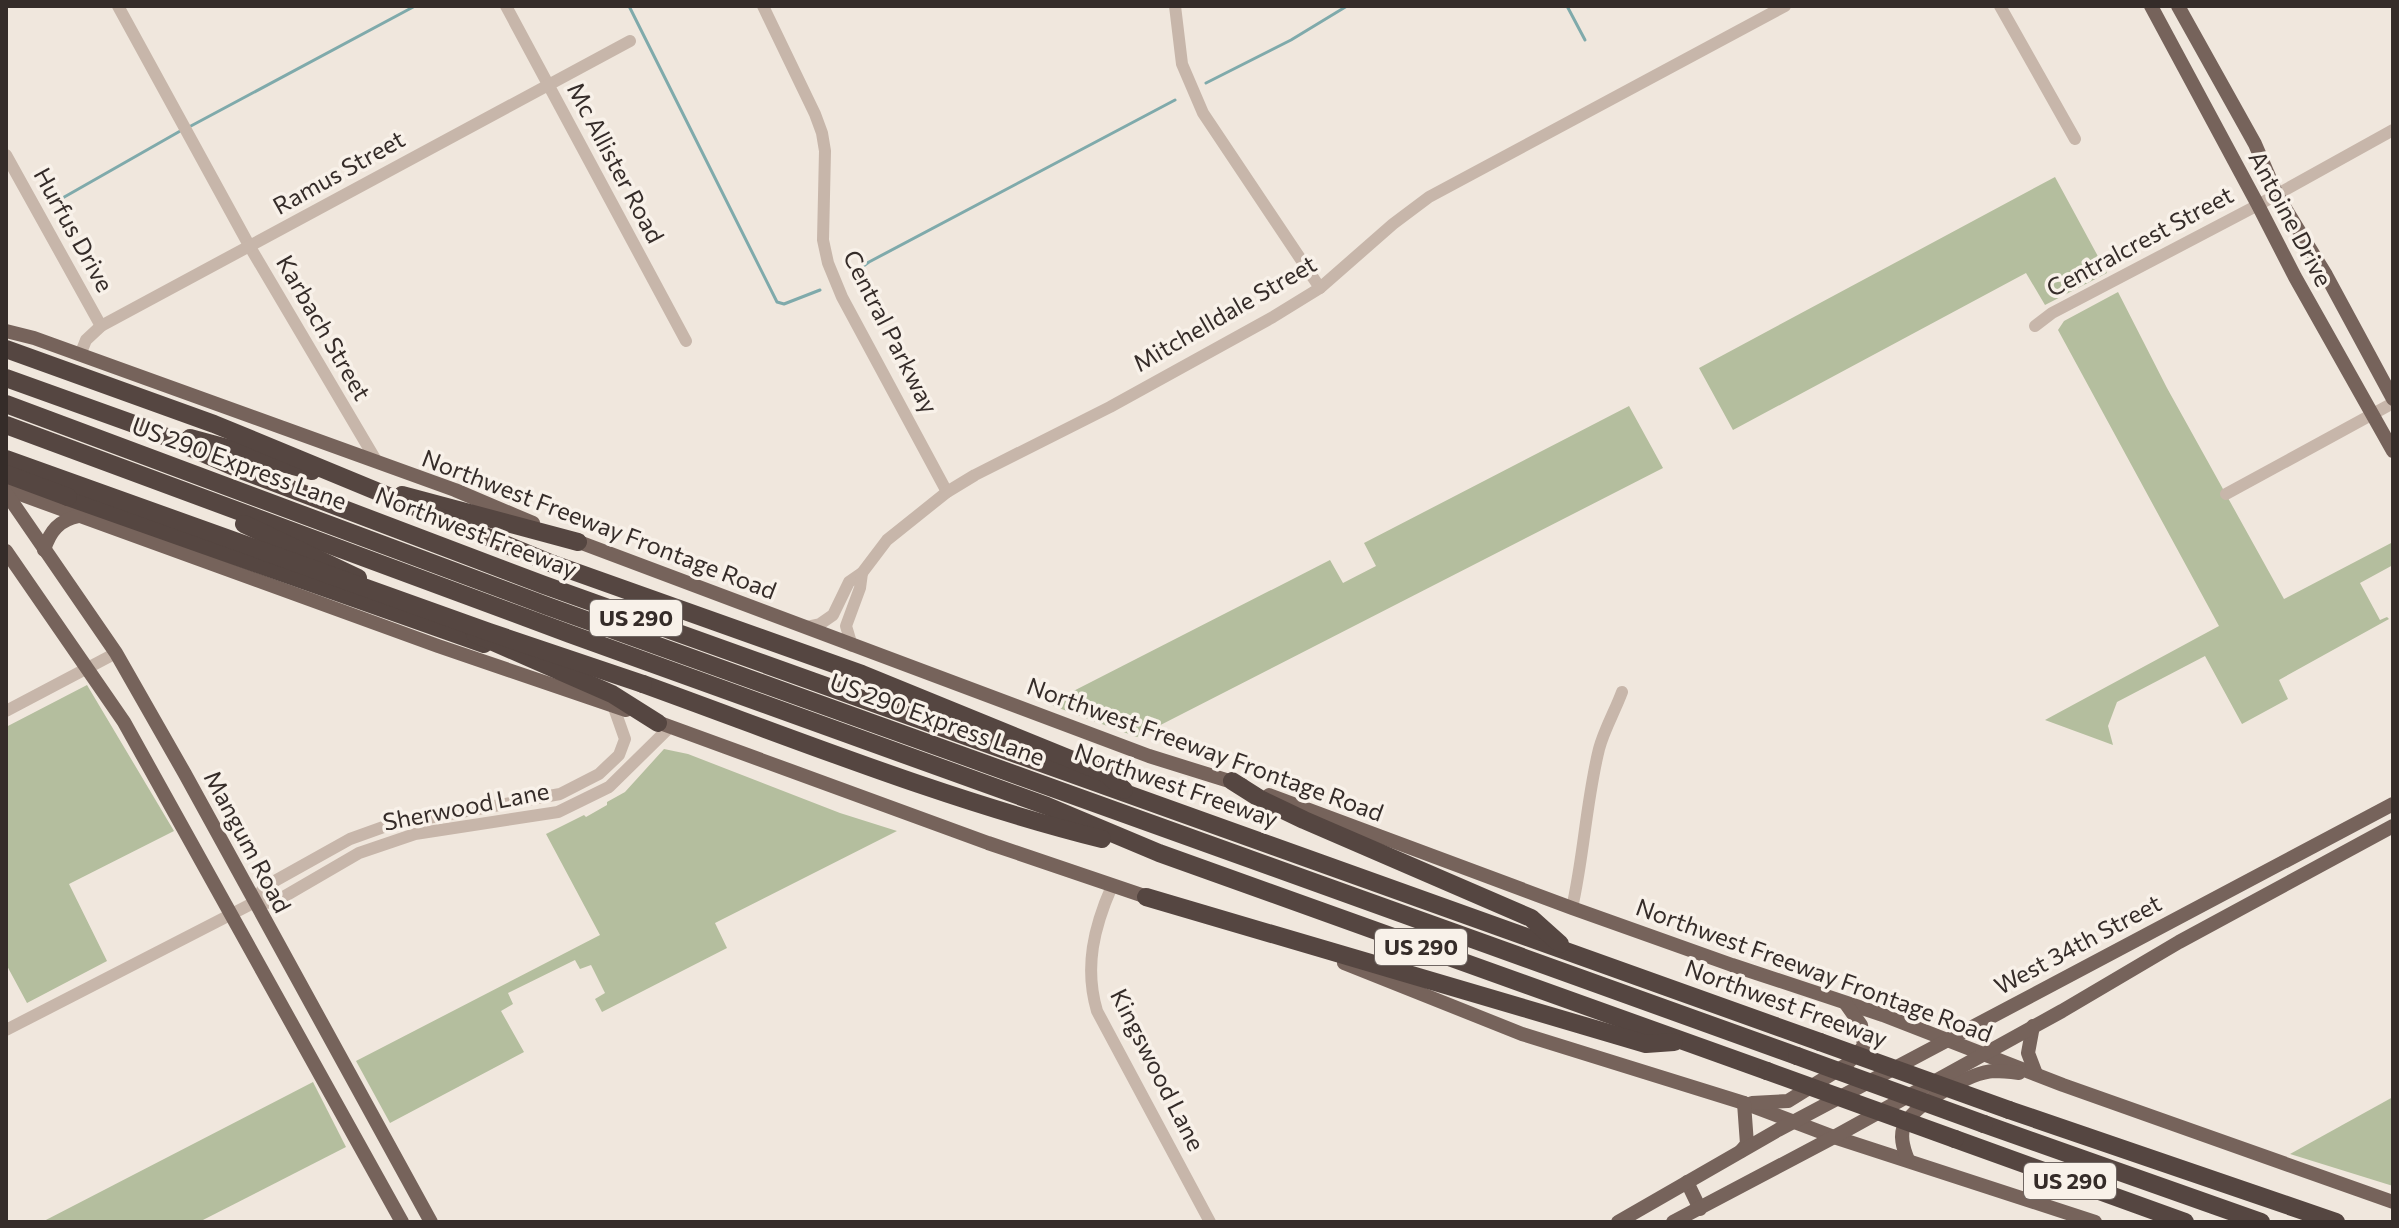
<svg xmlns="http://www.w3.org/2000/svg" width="2399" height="1228" viewBox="0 0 2399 1228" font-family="Commissioner,sans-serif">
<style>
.green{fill:#b4be9e}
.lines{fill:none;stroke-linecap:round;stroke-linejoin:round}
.stream{stroke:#7faaab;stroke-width:3}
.minor{stroke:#c7b6aa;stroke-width:12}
.major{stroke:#76635b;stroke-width:14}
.highway{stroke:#554641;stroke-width:18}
.highway-bridge{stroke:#554641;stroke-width:18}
.labels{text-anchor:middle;stroke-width:7;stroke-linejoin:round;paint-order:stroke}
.shield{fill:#f8f1e9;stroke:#706763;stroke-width:2}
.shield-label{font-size:22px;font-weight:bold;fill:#352c29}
.street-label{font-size:24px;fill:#352c29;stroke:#f8f1e9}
</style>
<rect width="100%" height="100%" fill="#f0e7dd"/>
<g class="green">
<path d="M2055,177L2107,273L2045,305L2026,273L1733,430L1699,368Z"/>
<path d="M2118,292L2167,388L2284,599L2393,542V565L2360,583L2380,620L2387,617L2389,619L2279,680L2288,699L2242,724L2205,656L2117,702L2108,726L2113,745L2045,720L2219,626L2058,330L2064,321Z"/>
<path d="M1629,406L1663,468L1137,737L1048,704L1330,560L1343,583L1376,566L1364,543Z"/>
<path d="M87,685L174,831L69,884L107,961L27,1003L6,964V727Z"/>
<path d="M664,749L688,754L840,813L897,831L715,923L727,948L602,1012L595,999L605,993L591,965L580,969L575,960L508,993L513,1004L501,1011L524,1052L390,1123L356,1061L600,935L546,834L584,815L586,817L607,805V802L625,792Z"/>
<path d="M313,1082L346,1147L199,1222H42Z"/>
<path d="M2393,1097V1186L2290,1154Z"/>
</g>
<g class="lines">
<g class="stream">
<path d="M629,6L777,302L784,304L820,290"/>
<path d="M1567,6L1585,40"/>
<path d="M1206,83L1291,40L1347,6"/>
<path d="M189,127L415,6"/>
<path d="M52,204L182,130"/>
<path d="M855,272L869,262L1175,100"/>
</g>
<g class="minor">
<path d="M118,6L250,247L377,462"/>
<path d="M506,6L686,341"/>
<path d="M763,6L815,114L822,133L825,151L823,240L828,263L842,297L947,492"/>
<path d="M1175,6L1182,64L1203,113L1320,288"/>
<path d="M2000,6L2075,139"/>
<path d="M6,155L101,326"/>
<path d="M2035,326L2052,313L2258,205L2393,130"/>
<path d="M80,355L86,340L101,326L630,41"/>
<path d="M2226,494L2393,403"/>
<path d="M806,627L820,624L833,615L849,582L862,573L887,540L947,492L975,475L1110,407L1273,317L1320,288L1393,224L1429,197L1785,6"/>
<path d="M852,646L846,626L860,588L862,573"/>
<path d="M6,711L116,653"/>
<path d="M1112,886C1094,927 1084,967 1097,1011L1210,1222"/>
<path d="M255,902L273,903L359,853L415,834L558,812L609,787L670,727"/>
<path d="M1572,908C1584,855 1586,802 1599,749C1604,730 1615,711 1622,692"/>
<path d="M6,1030L255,902L264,887L350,839L389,825L560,794L599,774L619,755L625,739L613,705"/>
</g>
<g class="major">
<path d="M2151,6L2258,205L2295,277L2393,451"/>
<path d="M2178,6L2255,144L2277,195L2326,275L2393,399"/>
<path d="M6,331L34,338L455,490L533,523"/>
<path d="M6,489L438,646L626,710"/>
<path d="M6,493L116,653L185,774L431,1222"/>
<path d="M571,539L1149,756L1242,785"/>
<path d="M44,550C50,531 59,520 79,516"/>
<path d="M6,551L124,722L402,1222"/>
<path d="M649,719L988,843L1153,899"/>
<path d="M1269,795L1572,908L1732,965L1883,1015L2063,1085L2393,1202"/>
<path d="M1344,963L1522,1034L1744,1103L1834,1137L2095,1222"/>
<path d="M2033,1026L2028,1053L2036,1074"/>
<path d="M1752,1103L1788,1101L1846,1065L1864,1046L1861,1025L1846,1004"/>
<path d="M1741,1151L1747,1144L1744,1103"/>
<path d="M1908,1160C1903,1148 1899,1135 1905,1124C1917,1103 1971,1072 1994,1071C2002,1071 2011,1072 2019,1073"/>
<path d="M1687,1182L1700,1209"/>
<path d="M1618,1222L1778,1130L2393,804"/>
<path d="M1673,1222L1834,1137L2062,1011L2179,942L2393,826"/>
</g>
<g class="highway">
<path d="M6,378L148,429L241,470L544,585L1820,1042"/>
<path d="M6,404L547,606L1797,1056"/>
<path d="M6,425L570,634L1047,806L1159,853L1767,1071"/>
<path d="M190,438L312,471"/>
<path d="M402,495L578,542"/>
<path d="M68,497L484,644"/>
<path d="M244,524L358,578"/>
<path d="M553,564L862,674L1107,774L1124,790"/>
<path d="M475,634L612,694L658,723"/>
<path d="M643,684C795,739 946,800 1102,839"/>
<path d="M1232,781L1262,800L1304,820L1531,918L1560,944"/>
<path d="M1146,897L1646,1044L1674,1042"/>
<path d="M2009,1110L2336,1222"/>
<path d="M1984,1124L2261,1222"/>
<path d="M1955,1139L2185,1222"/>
</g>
<g class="highway-bridge">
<path d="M6,349L214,424L553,564"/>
<path d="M6,459L489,632L643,684"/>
<path d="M6,474L68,497"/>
<path d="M1820,1042L2009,1110"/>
<path d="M1797,1056L1984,1124"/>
<path d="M1767,1071L1955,1139"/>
</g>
</g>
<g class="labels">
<g class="shield">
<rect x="590" y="600" width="92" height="36" rx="6"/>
<rect x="1375" y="929" width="92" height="36" rx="6"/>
<rect x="2024" y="1163" width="92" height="36" rx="6"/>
</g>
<g class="shield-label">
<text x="636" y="626">US 290</text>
<text x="1421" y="955">US 290</text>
<text x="2070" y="1189">US 290</text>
</g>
<g class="street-label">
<text transform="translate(615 163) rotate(62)" y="8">Mc Allister Road</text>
<text transform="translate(339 173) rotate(-29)" y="8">Ramus Street</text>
<text transform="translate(2290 219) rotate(62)" y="8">Antoine Drive</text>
<text transform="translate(73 230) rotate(61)" y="8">Hurfus Drive</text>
<text transform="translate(2140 242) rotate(-28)" y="8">Centralcrest Street</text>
<text transform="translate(1225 314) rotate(-30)" y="8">Mitchelldale Street</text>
<text transform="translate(323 328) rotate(60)" y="8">Karbach Street</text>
<text transform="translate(890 332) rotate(63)" y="8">Central Parkway</text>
<text transform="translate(239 464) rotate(20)" y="8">US 290 Express Lane</text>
<text transform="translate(599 525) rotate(21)" y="8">Northwest Freeway Frontage Road</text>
<text transform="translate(476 533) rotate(21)" y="8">Northwest Freeway</text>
<text transform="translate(937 720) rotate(20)" y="8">US 290 Express Lane</text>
<text transform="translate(1205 750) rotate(20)" y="8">Northwest Freeway Frontage Road</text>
<text transform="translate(1176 786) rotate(19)" y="8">Northwest Freeway</text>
<text transform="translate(466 807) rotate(-11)" y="8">Sherwood Lane</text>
<text transform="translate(247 842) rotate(62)" y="8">Mangum Road</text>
<text transform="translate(2078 945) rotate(-28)" y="8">West 34th Street</text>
<text transform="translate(1814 971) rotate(20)" y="8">Northwest Freeway Frontage Road</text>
<text transform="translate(1786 1004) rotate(20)" y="8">Northwest Freeway</text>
<text transform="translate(1157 1070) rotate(63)" y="8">Kingswood Lane</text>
</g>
</g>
<rect width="2399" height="1228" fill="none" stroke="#352c29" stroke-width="16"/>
</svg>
